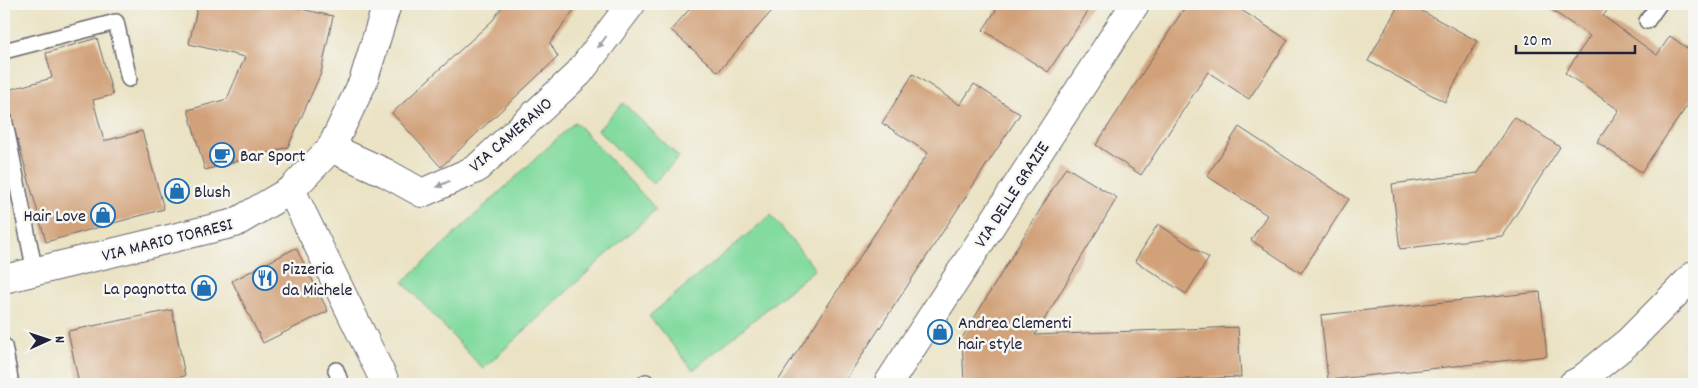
<svg xmlns="http://www.w3.org/2000/svg" width="1698" height="388" viewBox="0 0 1698 388" font-family="Dekko,sans-serif">
<style>
.green{fill:#84dba0;stroke:#537e6e}
.building{fill:#d1a179}
.lines{fill:none;stroke-linecap:round;stroke-linejoin:round}
.service-casing{stroke:#68656b;stroke-width:18}
.minor-casing{stroke:#68656b;stroke-width:30}
.tertiary-casing{stroke:#68656b;stroke-width:30}
.service{stroke:#fff;stroke-width:15}
.minor{stroke:#fff;stroke-width:28}
.tertiary{stroke:#fff;stroke-width:28}
.oneway{fill:#9c9ca7}
.labels{text-anchor:middle;stroke-width:5;stroke-linejoin:round;paint-order:stroke}
.street-label{font-size:18px;fill:#22223b;stroke:#f6f6f2}
.poi-label{font-size:18px;fill:#22223b;stroke:#f6f6f2;text-anchor:start}
</style>
<rect width="100%" height="100%" fill="#f6f6f2"/>
<filter id="ink" filterUnits="userSpaceOnUse"><feTurbulence type="fractalNoise" baseFrequency=".02" numOctaves="2"/><feDisplacementMap in="SourceGraphic" scale="10" xChannelSelector="R" yChannelSelector="G"/><feConvolveMatrix kernelMatrix="1 2 1 2 8 2 1 2 1" color-interpolation-filters="sRGB"/></filter>
<filter id="wash" filterUnits="userSpaceOnUse"><feTurbulence type="fractalNoise" baseFrequency=".0096" numOctaves="4" result="noise"/><feDisplacementMap in="SourceGraphic" scale="20" xChannelSelector="R" yChannelSelector="G"/><feGaussianBlur stdDeviation="1.12" result="paint"/><feColorMatrix in="noise" values="0 0 0 0 0 0 0 0 0 0 0 0 0 0 0 0 0 1.4 0 .05"/><feComposite in="paint" operator="in"/></filter>
<g filter="url(#wash)">
<rect width="100%" height="100%" fill="#eae2c3"/>
<g class="green">
<path d="M623,103L679,157L653,184L598,130Z"/>
<path d="M575,122L656,209L483,369L403,282Z"/>
<path d="M771,215L815,269L693,370L649,316Z"/>
</g>
<g id="blocks">
<g class="building">
<path d="M198,4H278L333,16L321,73L288,147L205,170L188,110L227,99L245,57L189,44Z"/>
<path d="M504,4H578L550,43L558,57L441,167L392,113L493,20Z"/>
<path d="M694,4H778L718,72L671,30Z"/>
<path d="M1000,4H1093L1048,72L983,30Z"/>
<path d="M1187,4H1232L1288,40L1249,99L1208,72L1141,175L1096,145Z"/>
<path d="M1399,4H1409L1477,41L1445,102L1368,61Z"/>
<path d="M1553,4H1612L1603,16L1657,55L1670,36L1694,53V96L1641,172L1597,142L1619,110L1565,73L1590,36L1550,9Z"/>
<path d="M97,38L113,95L93,100L104,141L142,131L164,209L46,242L4,91L52,78L46,53Z"/>
<path d="M913,74L960,105L974,84L1020,114L843,384H776L928,153L882,123Z"/>
<path d="M1514,117L1560,147L1502,236L1400,249L1392,184L1478,173Z"/>
<path d="M1239,127L1349,199L1301,273L1251,240L1267,215L1207,176Z"/>
<path d="M1066,167L1117,198L1035,335L1238,327L1241,377L1044,384H964L962,338Z"/>
<path d="M1158,224L1209,258L1186,294L1135,261Z"/>
<path d="M296,248L328,311L263,343L232,281Z"/>
<path d="M1540,292L1547,356L1328,380L1321,315Z"/>
<path d="M172,310L185,376L146,384H79L68,331Z"/>
</g>
</g>
</g>
<g filter="url(#ink)">
<use href="#blocks" fill-opacity="0" stroke="#68656b" stroke-width="1"/>
<g class="lines">
<defs>
<g id="service">
<path d="M1647,21L1659,4"/>
<path d="M4,51L116,22L129,79"/>
<path d="M4,118L35,272"/>
<path d="M4,346L11,384"/>
<path d="M336,370L341,384"/>
<path d="M644,384L646,382"/>
</g>
<g id="minor">
<path d="M331,148L386,173L422,193L476,169L579,73L631,4"/>
<path d="M291,190L386,384"/>
<path d="M1573,384L1581,380L1628,342L1694,275"/>
</g>
<g id="tertiary">
<path d="M4,279L235,223L291,190L331,148L363,82L387,4"/>
<path d="M888,384L1135,4"/>
</g>
</defs>
<use href="#service" class="service-casing"/>
<use href="#minor" class="minor-casing"/>
<use href="#tertiary" class="tertiary-casing"/>
<use href="#service" class="service"/>
<use href="#minor" class="minor"/>
<use href="#tertiary" class="tertiary"/>
</g>
<defs><path id="oneway-solid" d="M-6-.8H1V-3.2L6.5 0L1 3.2V.8H-6Z" transform="scale(1.25)"/></defs>
<g class="oneway">
<use href="#oneway-solid" transform="translate(602 42) rotate(127)"/>
<use href="#oneway-solid" transform="translate(443 184) rotate(155)"/>
</g>
</g>
<defs>
<symbol id="cafe-ring" viewBox="-11 -11 22 22"><circle r="9.5" fill="#f6f6f2" stroke="#1f6fb2" stroke-width="1.5"/><path d="M-5.5-4.5H6V0H3Q3 3.5 0 3.5H-2.5Q-5.5 3.5-5.5 0ZM3-3.2v2h1.7v-2ZM-6 4.5H4V6H-6Z" fill="#1f6fb2"/></symbol>
<symbol id="shop-ring" viewBox="-11 -11 22 22"><circle r="9.5" fill="#f6f6f2" stroke="#1f6fb2" stroke-width="1.5"/><path d="M-5-2.5h2.3a2.7 3.5 0 0 1 5.4 0H5L5.5 6h-11ZM-1.5-2.5h3a1.5 2.3 0 0 0-3 0Z" fill="#1f6fb2"/></symbol>
<symbol id="restaurant-ring" viewBox="-11 -11 22 22"><circle r="9.5" fill="#f6f6f2" stroke="#1f6fb2" stroke-width="1.5"/><path d="M-5-6h1v4h1v-4h1v4h1v-4h1v5L-1.5 .5V6h-2V.5L-5-1ZM5-6V6H3V1.5H1.5Q1.5-4 5-6Z" fill="#1f6fb2"/></symbol>
</defs>
<g fill-rule="evenodd">
<use href="#cafe-ring" x="208" y="141" width="28" height="28"/>
<use href="#shop-ring" x="163" y="177" width="28" height="28"/>
<use href="#shop-ring" x="89" y="201" width="28" height="28"/>
<use href="#restaurant-ring" x="251" y="264" width="28" height="28"/>
<use href="#shop-ring" x="190" y="274" width="28" height="28"/>
<use href="#shop-ring" x="926" y="318" width="28" height="28"/>
</g>
<g class="labels">
<g class="street-label">
<text transform="translate(510 134) rotate(-41)" y="6">VIA CAMERANO</text>
<text transform="translate(1011 194) rotate(-57)" y="6">VIA DELLE GRAZIE</text>
<text transform="translate(167 239) rotate(-14)" y="6">VIA MARIO TORRESI</text>
</g>
<g class="poi-label">
<text x="240" y="161">Bar Sport</text>
<text x="194" y="197">Blush</text>
<text x="86" y="221" text-anchor="end">Hair Love</text>
<text x="282" y="274">Pizzeria<tspan x="282" dy="21">da Michele</tspan></text>
<text x="186" y="294" text-anchor="end">La pagnotta</text>
<text x="958" y="328">Andrea Clementi<tspan x="958" dy="21">hair style</tspan></text>
</g>
</g>
<rect width="1698" height="388" fill="none" stroke="#f6f6f2" stroke-width="20"/>
<g transform="translate(48 340) rotate(87)" stroke="#f6f6f2" stroke-width="4" paint-order="stroke">
<path d="M0-4L9 19L0 12L-9 19Z" fill="#22223b"/>
<text y="-8" font-size="14" font-weight="bold" text-anchor="middle" fill="#22223b">N</text>
</g>
<path d="M1516 45v8h119v-8" fill="none" stroke="#22223b" stroke-width="2.5"/>
<text x="1523" y="45" font-size="15" fill="#22223b" stroke="#f6f6f2" stroke-width="4" paint-order="stroke">20 m</text>
</svg>
